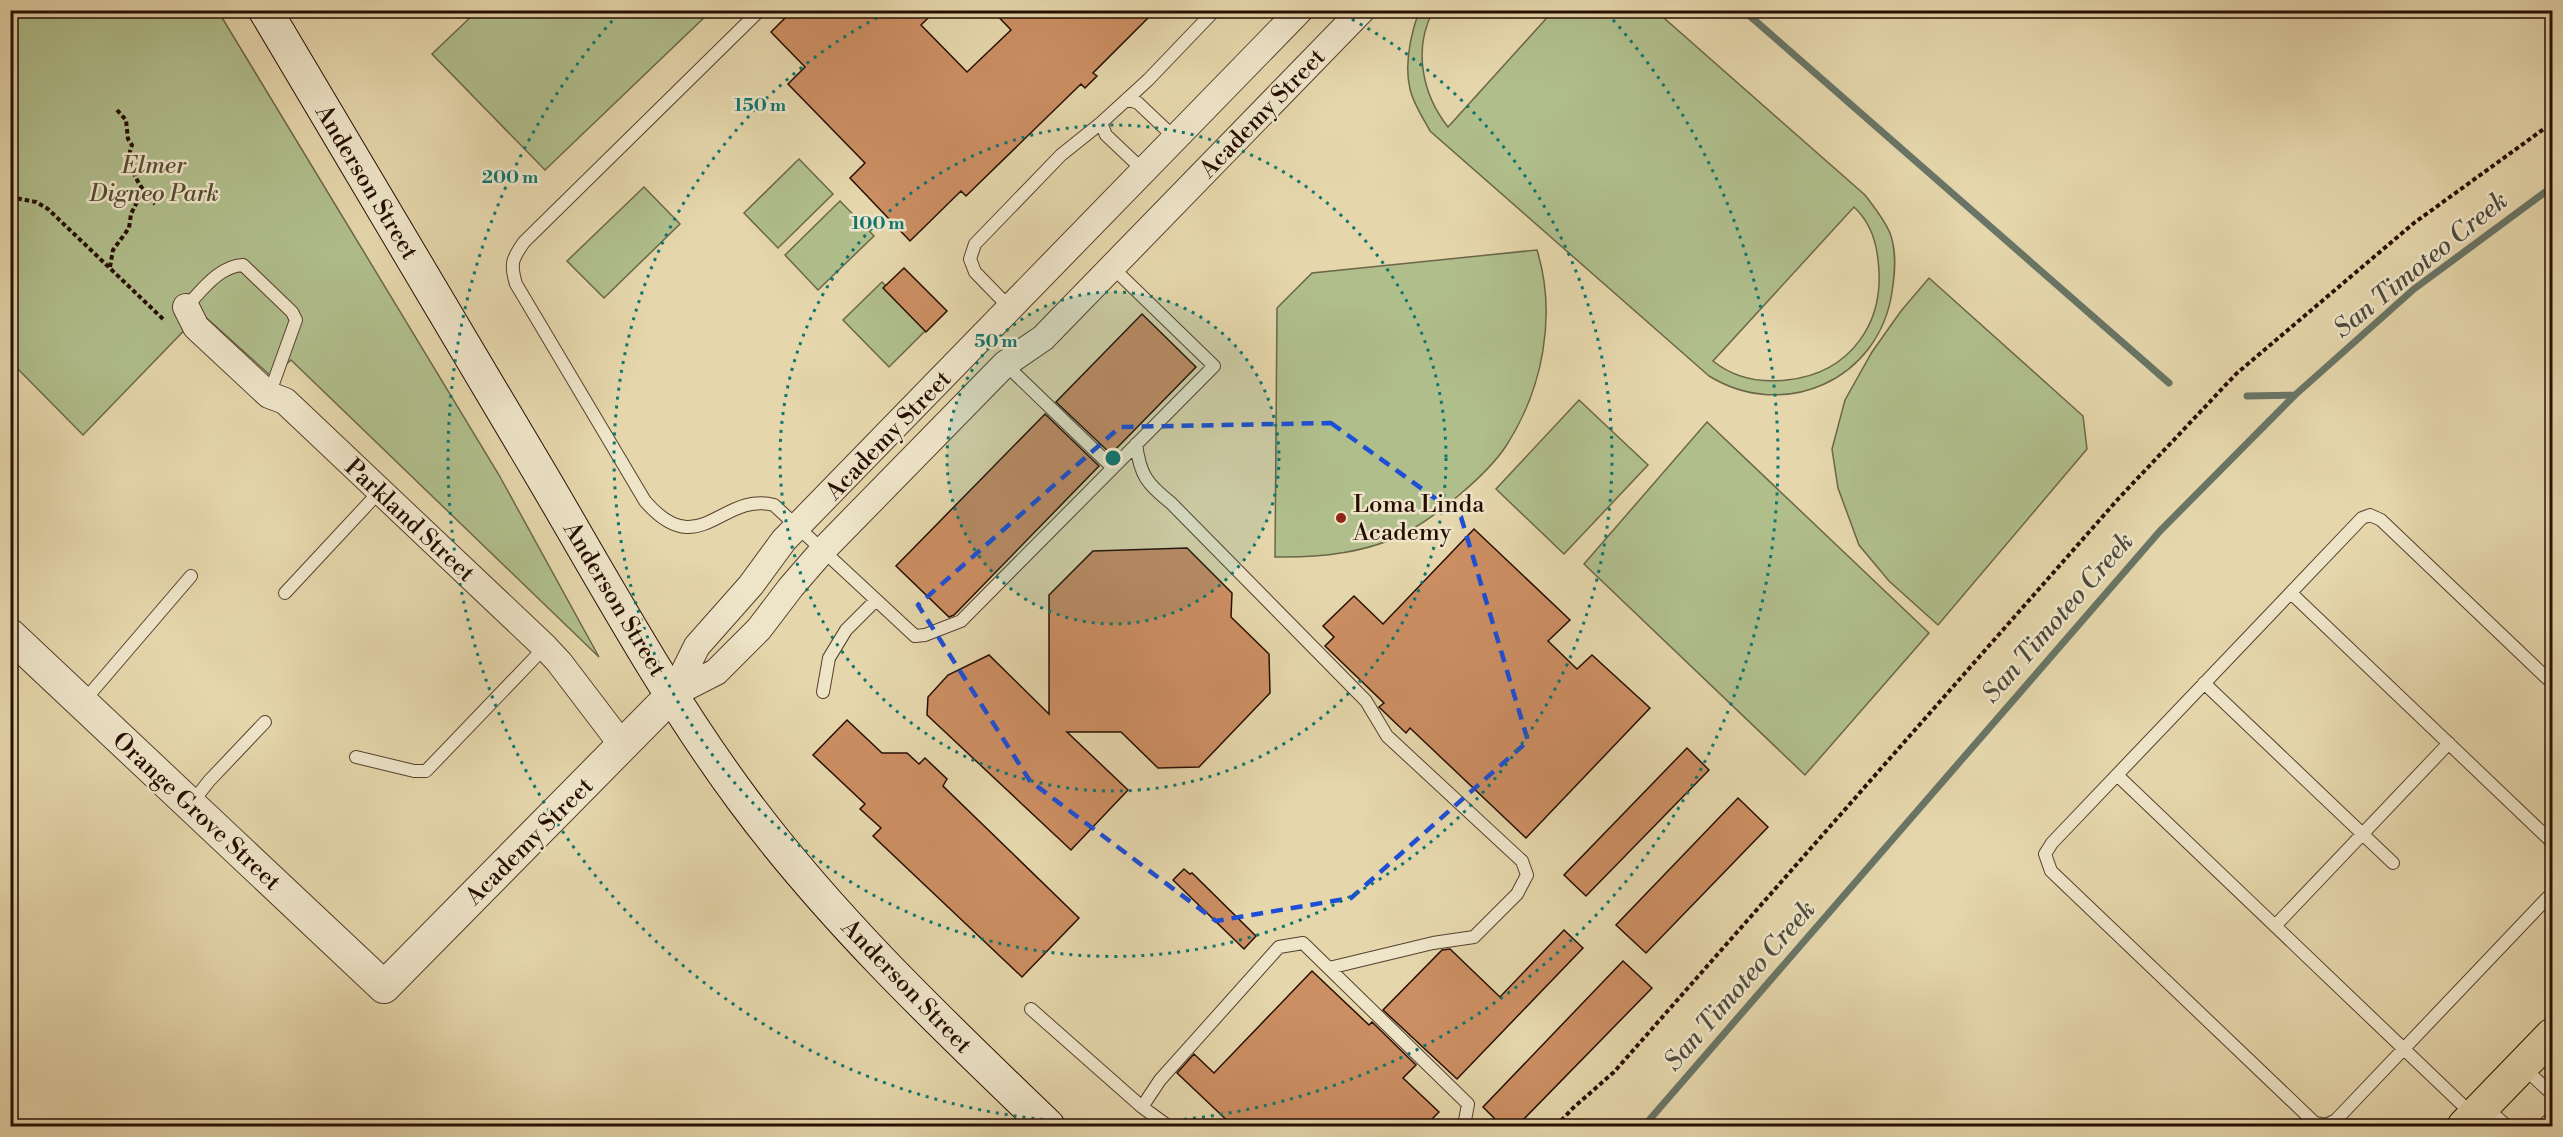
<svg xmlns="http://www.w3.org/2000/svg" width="2563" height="1137" viewBox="0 0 2563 1137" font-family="'Libre Bodoni',serif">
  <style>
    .green { fill: #b0be8c; stroke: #6b6648; stroke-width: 1.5; fill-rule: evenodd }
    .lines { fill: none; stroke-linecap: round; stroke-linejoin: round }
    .stream { stroke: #697566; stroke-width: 7 }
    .building { fill: #cc8e63; stroke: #260e03; stroke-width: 1.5 }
    .service-casing { stroke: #56402d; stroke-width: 14 }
    .minor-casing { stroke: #56402d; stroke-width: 28 }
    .tertiary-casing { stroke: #56402d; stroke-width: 34 }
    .secondary-casing { stroke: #260e03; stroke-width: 35 }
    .primary-casing { stroke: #260e03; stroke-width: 35 }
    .path { stroke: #260e03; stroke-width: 4; stroke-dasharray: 4.5 3; stroke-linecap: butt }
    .service { stroke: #eee4c8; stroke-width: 12 }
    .minor { stroke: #eee4c8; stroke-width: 26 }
    .tertiary { stroke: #eee4c8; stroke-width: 32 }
    .secondary { stroke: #eee4c8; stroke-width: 33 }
    .primary { stroke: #e5d6ab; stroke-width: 33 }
    .marked { fill: none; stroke: #1d4ed8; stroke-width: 4.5; stroke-dasharray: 12 8; stroke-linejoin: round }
    .ring { fill: none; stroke: #0f766e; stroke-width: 3; stroke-dasharray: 3 6 }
    .poi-dot { fill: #8f2418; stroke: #eee4c8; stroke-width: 2 }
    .labels { text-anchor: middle; stroke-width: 5; stroke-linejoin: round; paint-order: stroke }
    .street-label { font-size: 24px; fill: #260e03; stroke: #eee4c8 }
    .park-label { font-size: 24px; font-style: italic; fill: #564c33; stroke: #eee4c8 }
    .poi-label { font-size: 24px; fill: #260e03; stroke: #eee4c8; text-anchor: start }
    .water-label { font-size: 26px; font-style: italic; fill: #4d4a3d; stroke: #eee4c8 }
    .centre { fill: #0f766e; stroke: #eee4c8; stroke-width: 3 }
    .ring-label { font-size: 18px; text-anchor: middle; font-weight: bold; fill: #0f766e; stroke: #eee4c8; stroke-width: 5; stroke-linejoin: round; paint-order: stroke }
  </style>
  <rect width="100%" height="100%" fill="#e5d6ab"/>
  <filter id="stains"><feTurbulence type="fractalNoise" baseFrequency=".00333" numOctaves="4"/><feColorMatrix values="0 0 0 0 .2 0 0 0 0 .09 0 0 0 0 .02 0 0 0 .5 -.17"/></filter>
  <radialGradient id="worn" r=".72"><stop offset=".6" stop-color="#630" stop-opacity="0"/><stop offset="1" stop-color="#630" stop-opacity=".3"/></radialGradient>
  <path class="green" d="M10,11H218L499,475L599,657L291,360L272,377L201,313L83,435L11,362Z
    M477,11V10L711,11L545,170L432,54Z
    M1419,11H1433C1413,49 1422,94 1448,127L1553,11H1656L1865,195C1874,207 1884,219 1890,233C1897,252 1895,273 1892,292C1879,380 1784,422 1709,376L1430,131C1423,118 1413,103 1410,89C1404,64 1411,34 1419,11ZM1854,207C1869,221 1876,239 1878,260C1886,322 1851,373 1787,380C1760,383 1734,378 1713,361Z
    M799,159L833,194L778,248L744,213Z
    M644,187L680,224L604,298L567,261Z
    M840,201L874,236L818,290L785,255Z
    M1537,250C1557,315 1543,389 1506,446C1487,475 1438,515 1407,532C1369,553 1317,558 1275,557L1277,308L1312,273Z
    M1929,278L2083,416L2087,449L1938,625L1889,581L1859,545L1838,488L1832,449L1845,400L1872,352L1901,311Z
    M882,282L928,328L889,367L843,320Z
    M1579,400L1648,465L1564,554L1496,489Z
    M1707,422L1929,633L1805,775L1584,564Z"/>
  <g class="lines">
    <path class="stream" d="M1743,10L2169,383
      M2247,396L2295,395
      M1644,1126L2160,531L2295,395L2414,289L2552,187"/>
  </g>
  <path class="building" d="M793,10H936L921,25L967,72L1011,30L992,10H1156L1093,73L1097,76L1085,88L1081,84L966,196L961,191L910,241L850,178L865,163L788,84L805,67L771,32Z
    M904,268L947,311L926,332L883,288Z
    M1142,314L1196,367L1111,454L1056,402Z
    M1045,414L1099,466L954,615L949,617L896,566Z
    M1474,529L1570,620L1548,641L1577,669L1592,655L1650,708L1526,838L1410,728L1406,733L1381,709L1379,707L1384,703L1325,646L1334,637L1323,626L1354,596L1383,624Z
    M1187,548L1232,593L1231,617L1269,654L1270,693L1199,767L1158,768L1121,732H1067L1128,790L1071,850L927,715L928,697L948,675L989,655L1049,714V595L1093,551Z
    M847,720L882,753H907L919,764L925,758L947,779L943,786L1079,918L1022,977L873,836L881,828L860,809L865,804L813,755Z
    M1687,748L1709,770L1586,896L1564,875Z
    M1738,798L1768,827L1646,953L1616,925Z
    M1184,869L1190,874L1192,873L1256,936L1244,949L1173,880Z
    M1564,930L1583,948L1457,1079L1383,1010L1442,950L1450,949L1500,997Z
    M1623,961L1652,988L1517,1126H1502L1483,1107Z
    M1312,971L1369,1025L1372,1022L1416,1065L1403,1078L1439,1112L1425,1126H1233L1177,1073L1194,1054L1214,1073Z"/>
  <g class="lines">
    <defs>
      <path id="service" d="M760,10L524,242C512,259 510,264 516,284L645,501C699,564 722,491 774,505L915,636L925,635L961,621L1214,366L1112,267
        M1127,99L1138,103L1176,139
        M1101,123L1106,135L1145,172
        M186,307C202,290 219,266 243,265L292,312L296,320L269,395
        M1011,309L975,272L970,259L975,244L1061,155L1101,123L1148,80L1215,10
        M1005,364L1113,468
        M1136,444C1140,475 1147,484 1171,503L1366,701L1387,736L1522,861L1527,875L1517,894L1474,937L1433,943L1329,968
        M285,593L380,491
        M2291,593L2552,842
        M2204,683L2393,863
        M2552,683L2381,520L2370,515L2362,518L2052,843L2045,854L2051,871L2315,1123L2326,1125L2336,1120L2552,893
        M823,692L829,658L846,630L876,600
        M83,702L191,576
        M356,757L414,771H426L545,647
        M2117,775L2473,1115
        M191,804L209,781L265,722
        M2275,926L2449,743
        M1031,1009L1142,1107
        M2523,1067L2552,1094
        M2485,1107L2507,1126
        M1168,1126L1142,1107L1160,1080L1279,947L1303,943L1468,1104L1464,1126
        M2543,1126L2552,1117"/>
      <path id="minor" d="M186,307L196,327L269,395L285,401L545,647L559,662L623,746
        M673,694L716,672L759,629L791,587L824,549L1005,364L1043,338L1362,10
        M673,694L697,646L751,585L784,540L1300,10"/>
      <path id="tertiary" d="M10,635L384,987L673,694"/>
      <path id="secondary" d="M265,10C358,167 450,323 543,478C607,587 668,699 743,800C832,920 941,1023 1048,1126"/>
      <path id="primary" d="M2464,1126L2552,1035"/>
    </defs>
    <use href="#service" class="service-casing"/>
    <use href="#minor" class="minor-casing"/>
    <use href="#tertiary" class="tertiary-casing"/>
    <use href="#secondary" class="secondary-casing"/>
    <use href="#primary" class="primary-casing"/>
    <path class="path" d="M117,110L126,120L128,139L132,145C123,163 142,191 155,204
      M10,197L36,202L48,209L164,320
      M110,267L113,250L129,228L131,214L143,190
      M1556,1126L1573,1108L1614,1072L2119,498L2236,374L2414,223L2552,123"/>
    <use href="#service" class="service"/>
    <use href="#minor" class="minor"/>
    <use href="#tertiary" class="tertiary"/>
    <use href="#secondary" class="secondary"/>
    <use href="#primary" class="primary"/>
  </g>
  <path class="marked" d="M1331,423L1461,517L1528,741L1351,898L1216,921L1030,781L918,605L1120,427Z"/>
  <circle cx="1113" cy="458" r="166" fill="#0f766e" fill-opacity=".12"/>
  <g class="ring">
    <circle cx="1113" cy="458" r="166"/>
    <circle cx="1113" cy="458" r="333"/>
    <path d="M1336 11A499 499 0 1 1 890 11"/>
    <path d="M1607 13A665 665 0 1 1 619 13"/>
  </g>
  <circle class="poi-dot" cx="1341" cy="518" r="6"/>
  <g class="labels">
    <g class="street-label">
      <text transform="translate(1262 113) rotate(-46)" y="8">Academy Street</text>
      <text transform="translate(367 182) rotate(59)" y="8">Anderson Street</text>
      <text transform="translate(888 435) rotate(-46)" y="8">Academy Street</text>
      <text transform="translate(410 520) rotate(43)" y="8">Parkland Street</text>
      <text transform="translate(615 599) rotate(59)" y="8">Anderson Street</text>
      <text transform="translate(197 811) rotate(43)" y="8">Orange Grove Street</text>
      <text transform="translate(529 841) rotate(-45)" y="8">Academy Street</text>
      <text transform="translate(907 986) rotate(46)" y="8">Anderson Street</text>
    </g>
    <g class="park-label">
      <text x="154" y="173">Elmer<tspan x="154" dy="28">Digneo Park</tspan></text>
    </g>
    <g class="poi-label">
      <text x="1353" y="512">Loma Linda<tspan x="1353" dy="28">Academy</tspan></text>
    </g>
    <g class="water-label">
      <text transform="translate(2420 264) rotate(-39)" y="9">San Timoteo Creek</text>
      <text transform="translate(2057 617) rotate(-49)" y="9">San Timoteo Creek</text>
      <text transform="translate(1739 985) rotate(-49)" y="9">San Timoteo Creek</text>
    </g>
  </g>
  <circle cx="1113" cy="458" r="9" class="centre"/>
  <g class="ring-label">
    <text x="760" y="111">150 m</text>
    <text x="510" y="183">200 m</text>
    <text x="878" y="229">100 m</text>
    <text x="996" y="347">50 m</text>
  </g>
  <rect width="2563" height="1137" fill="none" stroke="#e5d6ab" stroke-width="36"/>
  <rect x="12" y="12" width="2539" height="1113" fill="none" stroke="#260e03" stroke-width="3"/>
  <rect x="18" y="18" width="2527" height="1101" fill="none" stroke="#260e03" stroke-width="1.5"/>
  <rect width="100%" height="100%" filter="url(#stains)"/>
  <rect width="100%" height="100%" fill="url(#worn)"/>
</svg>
